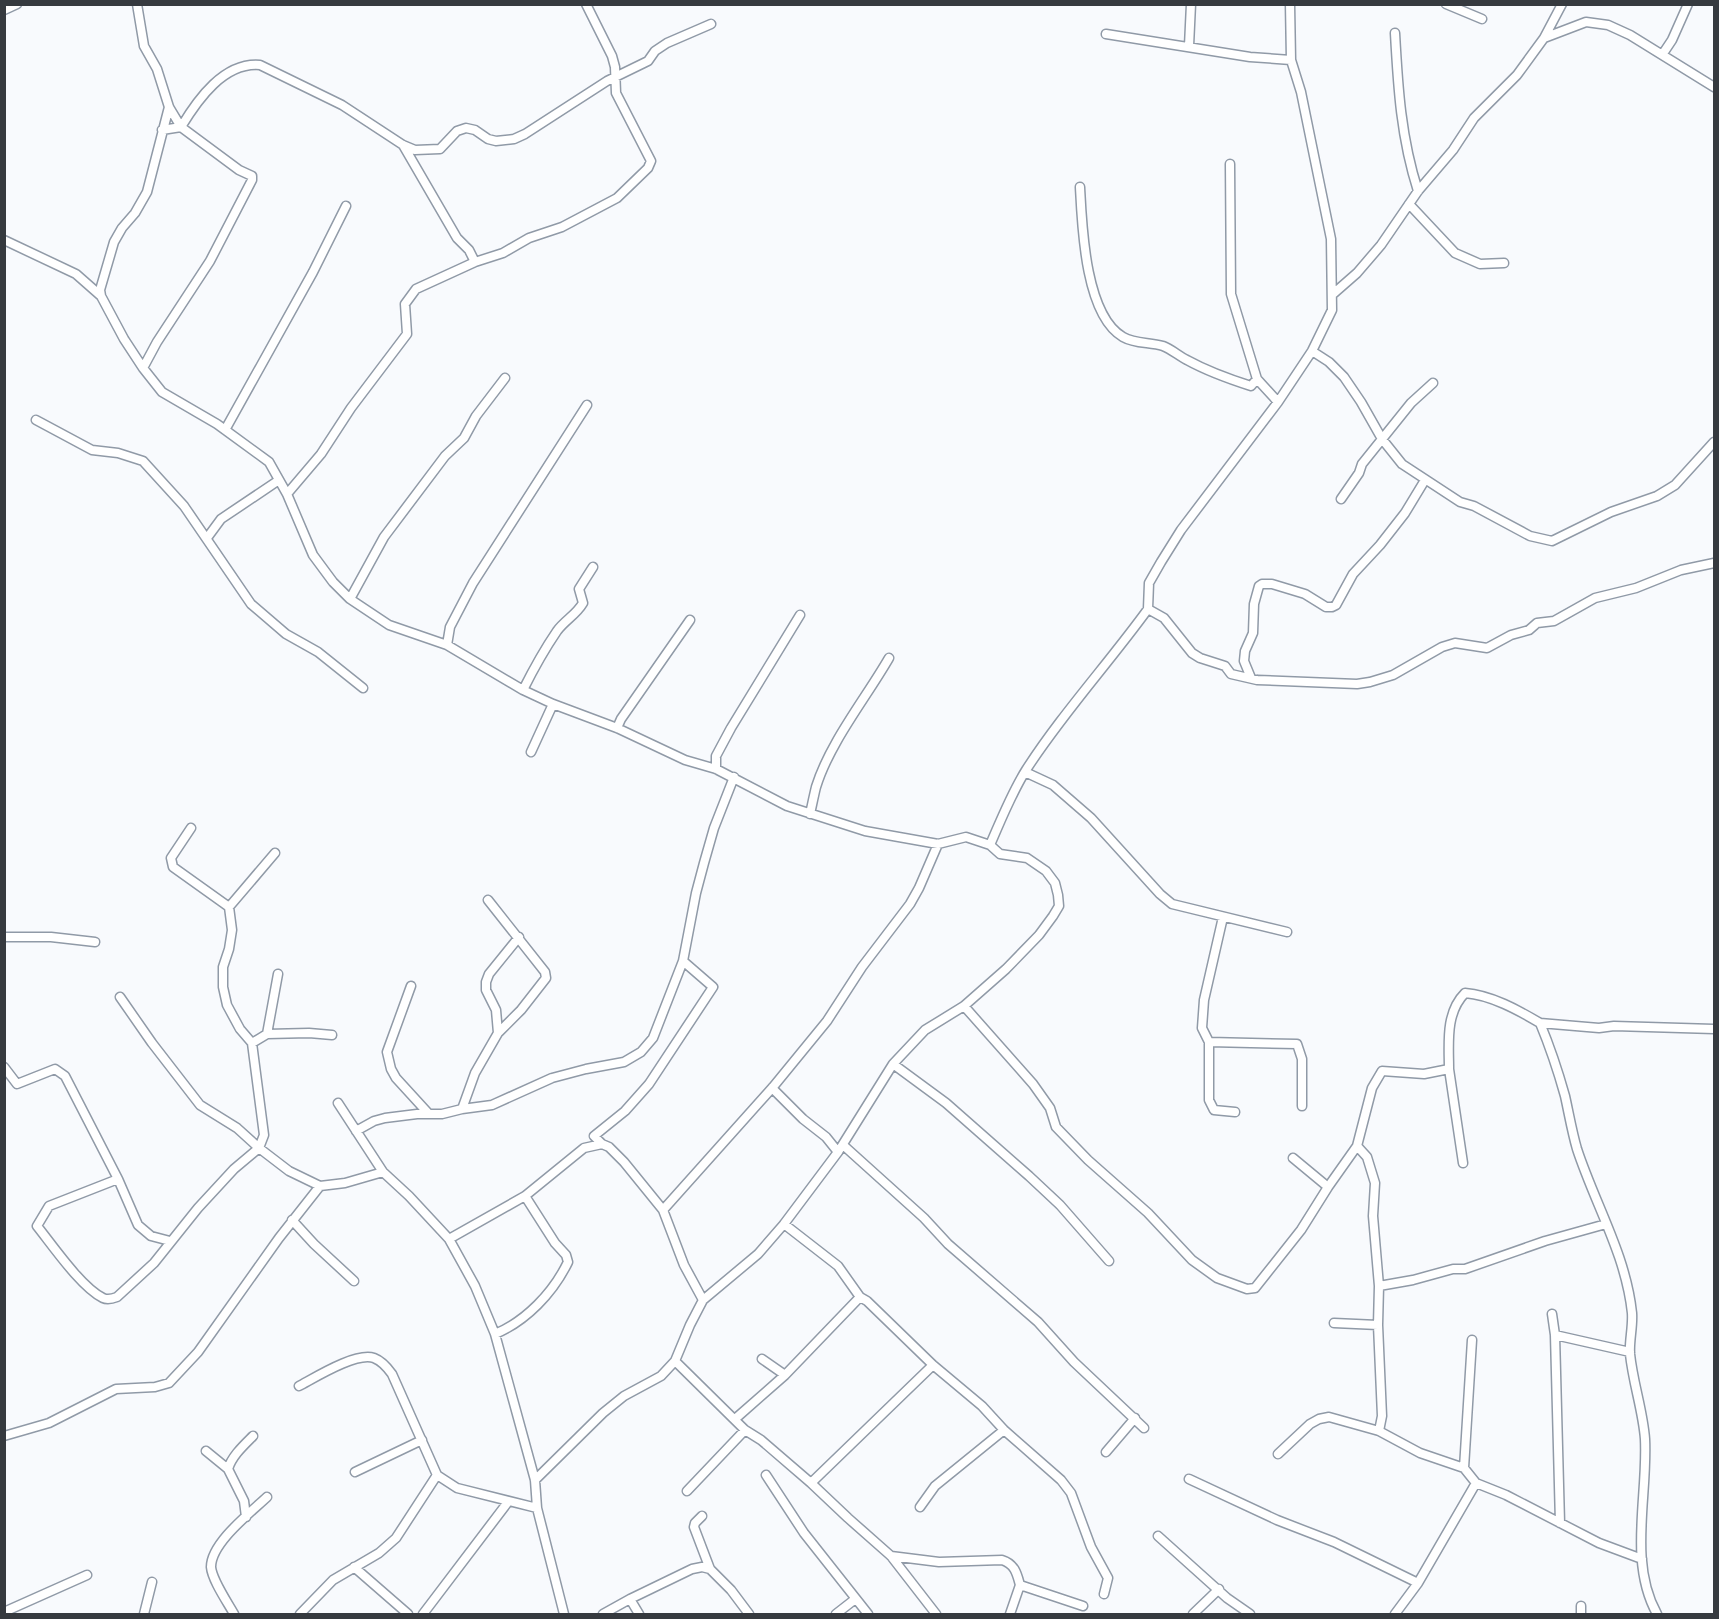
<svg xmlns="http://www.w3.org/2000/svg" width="1719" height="1619" viewBox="0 0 1719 1619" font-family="'Fira Sans',sans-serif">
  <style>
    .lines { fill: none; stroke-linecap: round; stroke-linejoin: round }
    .minor-casing { stroke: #909aa7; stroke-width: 11 }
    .minor { stroke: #fff; stroke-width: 8 }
  </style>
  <rect width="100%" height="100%" fill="#f8fafd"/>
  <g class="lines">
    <defs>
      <path id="minor" d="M137,4L144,46L157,69L169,107L181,127L239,170L252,176V180L210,261L157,342L143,368
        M1446,4L1482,19
        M4,10L17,4
        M1395,33C1398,88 1401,138 1418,191
        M1106,34L1250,57L1291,60
        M1544,38L1562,4
        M1189,46L1191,4
        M1662,55L1672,40L1688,4
        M169,107L147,192L135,213L122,228L114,242L100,290L101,296L124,339L143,368L162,392L217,424L269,462L287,494L313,555L333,582L350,599L389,625L447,645L523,690L553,704L617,728L685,760L716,769L787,806L865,831L938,844L966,837L990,845
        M162,130L181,127C198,99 224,62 260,65L342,105L403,145L415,150L440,149L457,131L466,128L475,130L488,139L496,141L514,139L525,134L607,81L648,61L655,51L667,43L711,24
        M403,145L457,238L469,250L475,262L503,253L529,238L562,227L617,198L648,168L651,161L616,93L615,67L612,56L586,4
        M1230,164L1231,294L1257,379L1278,402
        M1080,187C1082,226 1085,315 1123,337C1135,344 1150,342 1163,346C1171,349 1179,356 1187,360C1207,371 1229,379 1251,386L1257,379
        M1409,204L1455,253L1480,264L1504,263
        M4,240L76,274L101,296
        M1333,294L1357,273L1381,245L1418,191L1453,150L1474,118L1517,75L1544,38L1586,22L1608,25L1630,35L1714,87
        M1312,351L1329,362L1344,377L1361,402L1382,439L1402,464L1460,502L1474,506L1530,536L1552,541L1611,512L1657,496L1675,485L1714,442
        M36,420L92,450L118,453L143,461L184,506L251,604L286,634L318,652L363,688
        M225,430L313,272L346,206
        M287,494L321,454L351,408L407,334L405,304L416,289L475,262
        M1341,499L1359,473L1362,464L1411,403L1433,383
        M207,538L221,519L279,480
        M350,599L384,537L445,456L464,438L476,416L505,378
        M1148,609L1149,583L1161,562L1181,530L1278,402L1312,351L1332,310L1331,239L1301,92L1291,60L1290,4
        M447,645L450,627L473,583L587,405
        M1251,678L1244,661L1245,651L1253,633L1254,604L1259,586L1262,584H1272L1305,594L1326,607H1332L1336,605L1353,574L1380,545L1405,513L1425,480
        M523,690C533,670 544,650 557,631C565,620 576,615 583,603L579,589L593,567
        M617,728L621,719L690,620
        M531,752L553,704
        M716,769V756L731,728L800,615
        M1025,772L1053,785L1091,818L1160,894L1172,904L1287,932
        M810,814C812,805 814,795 816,787C830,742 866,698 889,658
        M191,828L171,858L173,867L229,907
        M488,900L545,972L546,978L521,1010L498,1033
        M1223,917L1204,1000L1202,1028L1209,1042L1297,1044L1302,1059V1106
        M4,937H51L95,942
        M411,986L387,1052L391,1069L396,1078L428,1113
        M120,997L152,1043L200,1105L237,1128L259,1148L289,1171L320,1186L345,1183L383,1172
        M964,1006L1033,1084L1050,1108L1056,1127L1088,1160L1148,1213L1192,1260L1217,1278L1247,1289L1255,1288L1301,1230L1328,1187L1357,1146L1372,1088L1382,1071L1424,1074L1449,1069C1449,1044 1445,1013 1465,993C1491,995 1518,1010 1540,1023
        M267,1034L309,1033L332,1035
        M1209,1042V1100L1214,1110L1235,1112
        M252,1043L267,1034L278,974
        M893,1064L946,1103L1029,1176L1060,1205L1109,1261
        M4,1067L17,1084L55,1069L65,1076L118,1179L138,1225L151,1236L170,1241
        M1449,1069L1463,1163
        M773,1087L774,1090L803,1119L826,1137L838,1152
        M338,1103L383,1172L409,1196L449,1239L475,1286L495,1334L535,1480L537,1508L564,1614
        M462,1109L475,1073L498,1033L496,1010L486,990V982L489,974L519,937
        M356,1131L374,1121L385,1118L417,1114H442L462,1109L492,1105L552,1078L586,1069L624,1062L641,1052L653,1038L683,961L696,893L704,863L714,828L734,777
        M602,1144L594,1136L625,1111L649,1084L713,987L683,961
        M843,1145L924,1218L948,1244L1038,1322L1074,1362L1144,1428
        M1357,1146L1367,1157L1375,1183L1373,1216L1379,1286L1378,1325L1382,1416L1379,1431
        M1293,1158L1328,1187
        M118,1179L49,1206L37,1226C53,1246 81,1287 103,1298C107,1300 112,1299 117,1297L154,1263L198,1208L234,1169L259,1148L264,1135L252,1043L240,1029L227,1005L223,987V967L229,949L232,930L229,907L275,853
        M663,1210L773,1087L827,1021L862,967L910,904L919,888L938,844
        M292,1220L314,1244L354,1281
        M784,1224L838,1266L860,1297L867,1301L933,1365L982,1406L1004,1430L1061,1480L1071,1493L1091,1547L1108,1578L1104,1594
        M449,1239L525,1196L584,1148L602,1144L609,1147L624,1162L663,1210L684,1265L703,1300
        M1379,1286L1413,1280L1453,1269H1465L1545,1241L1606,1224
        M1552,1314L1555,1335L1560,1523
        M1334,1323L1378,1325
        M495,1334C526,1321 553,1293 568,1262L566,1255L555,1243L525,1196
        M1555,1335L1630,1352
        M675,1361L745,1430L761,1440L811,1483L848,1518L891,1556L936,1614
        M785,1375L860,1297
        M299,1386C316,1377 356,1352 374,1358C382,1361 387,1367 392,1374L437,1475L457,1488L537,1508
        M735,1419L785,1375L762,1359
        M4,1436L49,1423L116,1389L155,1387L169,1383L198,1352L279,1238L320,1186
        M206,1451L228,1469
        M1106,1452L1135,1418
        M1278,1454L1310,1424L1319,1419L1329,1417L1379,1431L1420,1453L1464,1468L1476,1483L1506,1495L1599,1543L1642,1559
        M1464,1468L1472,1340
        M355,1472L422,1440
        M766,1475L804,1533L868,1614
        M1189,1479L1277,1520L1334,1542L1418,1583
        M535,1480L603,1413L624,1396L661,1376L675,1361L690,1325L703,1300L758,1254L784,1224L838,1152L893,1064L925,1030L964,1006L1006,969L1039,935L1053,916L1059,906L1058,895L1055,883L1046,871L1027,858L1000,854L990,845C1001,820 1011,794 1026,770C1062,714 1108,664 1148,609L1164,618L1192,653L1200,658L1225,666L1231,674L1257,680L1357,684L1370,682L1393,675L1442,647L1455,643L1487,648L1511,635L1529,630L1537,623L1554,621L1595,598L1636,588L1681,570L1714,563
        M811,1483L933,1365
        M687,1491L745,1430
        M920,1507L935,1486L1004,1430
        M702,1516L695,1523L694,1527L710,1569L731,1590L749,1614
        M246,1517L244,1501L228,1469C232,1456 243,1446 253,1436
        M1158,1536L1227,1598L1250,1614
        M891,1556L939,1562L1002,1560C1015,1564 1017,1574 1020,1585L1083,1606
        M354,1567L408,1614
        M630,1599L639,1614
        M4,1612L87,1575
        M144,1614L152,1582
        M234,1614C228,1603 212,1580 211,1567C211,1543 250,1513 267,1497
        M300,1614L333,1580L379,1553L396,1538L437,1475
        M423,1614L508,1502
        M603,1614L630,1599L692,1569L702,1567L710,1569
        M836,1614L854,1600
        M1010,1614L1020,1585
        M1193,1614L1219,1589
        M1395,1614L1418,1583L1476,1483
        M1581,1614V1606
        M1657,1614C1628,1562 1648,1496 1645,1439C1643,1411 1633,1383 1630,1354C1629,1341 1633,1327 1632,1313C1626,1255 1595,1204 1577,1149C1572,1132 1569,1114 1565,1096C1558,1071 1550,1047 1540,1023L1599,1028L1614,1026L1714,1029"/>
    </defs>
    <use href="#minor" class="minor-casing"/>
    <use href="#minor" class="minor"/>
  </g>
  <rect width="1719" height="1619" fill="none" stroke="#363a3f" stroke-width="12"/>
</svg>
